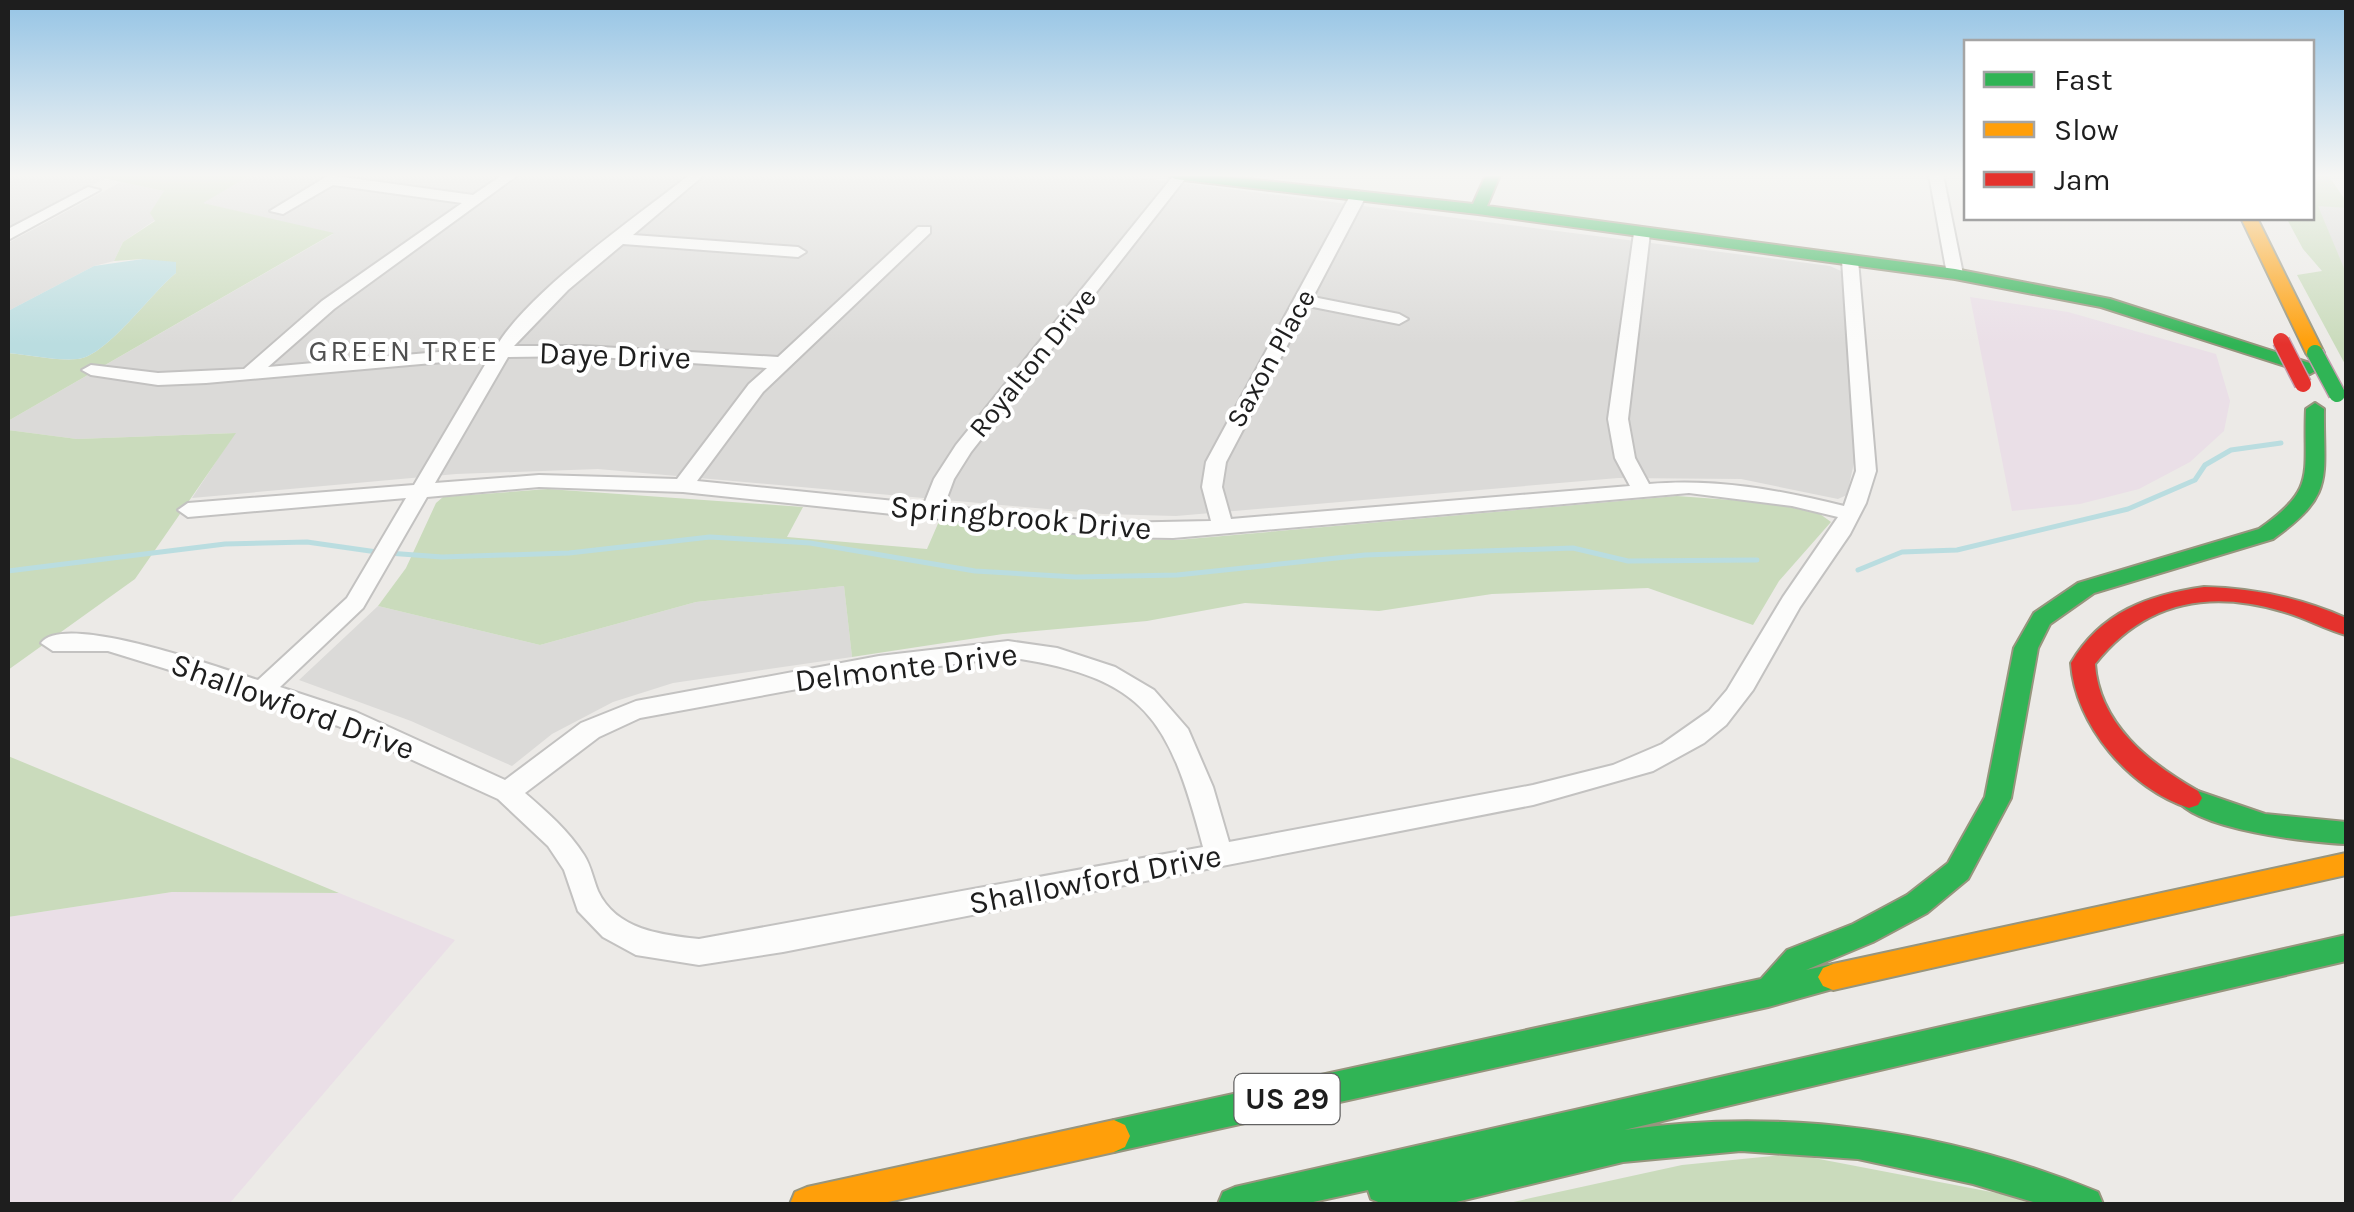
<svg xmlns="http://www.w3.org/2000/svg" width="2354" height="1212" viewBox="0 0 2354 1212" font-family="Karla,sans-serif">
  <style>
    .residential { fill: #dbdad8 }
    .industrial { fill: #eadfe7 }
    .forest { fill: #cadbbc }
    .water { fill: #badde0 }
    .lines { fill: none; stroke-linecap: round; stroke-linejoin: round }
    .stream { stroke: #badde0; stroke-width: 5 }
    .street-casing { stroke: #c3c2c1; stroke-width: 4 }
    .fast-casing { stroke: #97957e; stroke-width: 4 }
    .slow-casing { stroke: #97957e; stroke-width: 4 }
    .jam-casing { stroke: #97957e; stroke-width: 4 }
    .street { fill: #fcfcfb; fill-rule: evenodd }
    .fast { fill: #30b455; fill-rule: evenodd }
    .slow { fill: #ff9f0a; fill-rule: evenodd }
    .jam { fill: #e5322d; fill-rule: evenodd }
    .fast-bridge-casing { stroke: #c29ead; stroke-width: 19; stroke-linecap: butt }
    .jam-bridge-casing { stroke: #c29ead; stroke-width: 19; stroke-linecap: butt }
    .fast-bridge { stroke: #30b455; stroke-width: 16 }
    .jam-bridge { stroke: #e5322d; stroke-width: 16 }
    .labels { text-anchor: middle; stroke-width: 8; stroke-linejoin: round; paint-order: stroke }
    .far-street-label { font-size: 28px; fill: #1e1e1e; stroke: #fff }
    .far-neighbourhood-label { font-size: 30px; letter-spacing: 2.5px; fill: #515151; stroke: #fff }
    .shield { fill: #fff; stroke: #626262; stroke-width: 2.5 }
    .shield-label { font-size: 30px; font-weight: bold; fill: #1e1e1e }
    .street-label { font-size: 32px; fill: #1e1e1e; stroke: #fff }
  </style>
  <rect width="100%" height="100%" fill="#eceae7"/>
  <path class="residential" d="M8,175H89L106,178L8,230Z
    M251,175H1121L1830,266L1841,271L1855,458L1847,495L1838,499L1741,479L1618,478L1176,516L1103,514L598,469L456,474L192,498L235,433L77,439L8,430V421L333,234L202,203Z
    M121,182L164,191L155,220L123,242L114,261L94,266L8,311V243Z
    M2317,205L2346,208V273L2330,241Z
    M844,586L852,657L673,683L613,702L552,734L512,766L411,721L299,680L378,606L540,645L696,602Z"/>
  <path class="industrial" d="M1970,297L2068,312L2216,354L2230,401L2224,431L2190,462L2139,489L2080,504L2012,511Z
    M172,892L339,893L455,940L229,1204H8V917Z"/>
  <path class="forest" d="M89,175H251L203,203L334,233L8,421V353C30,355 55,361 78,359C107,356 151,293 176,273L143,259L114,261L123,242L155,221L150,213L164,191Z
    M2312,175H2328L2346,201V208L2318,206L2346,273V366L2297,275L2322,271L2303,249L2288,221L2290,218H2312Z
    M8,430L77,439L236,433L135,579L8,670Z
    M548,489L803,507L787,537L927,549L940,519L1116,539L1177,540L1677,496L1772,503L1820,514L1831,522L1779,581L1753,625L1648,588L1492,594L1379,611L1245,603L1147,621L1003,634L852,657L844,586L696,602L540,645L378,606L406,568L436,503L443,497Z
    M8,756L339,893L172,892L8,917Z
    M1793,1154L2007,1195L2032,1204H1504L1682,1165Z"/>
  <path class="water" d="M143,259L176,262V273C151,293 107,356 78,359C56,361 30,355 8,353V311L94,266Z"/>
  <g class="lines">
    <path class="stream" d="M388,553L442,557L569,553L710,537L810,543L975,571L1076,577L1177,575L1365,555L1573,548L1628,561L1757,560
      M1858,570L1902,552L1957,550L2128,509L2195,480L2205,465L2231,450L2281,443
      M8,571L225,544L307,542L377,552"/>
    <defs>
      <path id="street" d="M329,175L473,195L502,175H518L334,309L268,367L496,347C529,291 635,218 689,175H704L633,235L798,247L806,252L798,257L623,244L568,290L514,346H583L778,357L918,227H930V233L763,392L697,481L924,504L934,479L956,445L1174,175H1188L971,452L954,479L944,506L1112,523L1211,521L1202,487L1206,462L1350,196L1358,191L1366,196L1313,297L1399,314L1408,319L1399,324L1308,306L1226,462L1222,487L1231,519L1630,486L1615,458L1608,419L1634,233L1642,228L1650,233L1628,419L1635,458L1649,484C1715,478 1780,490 1844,506L1856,471L1842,260L1850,255L1858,260L1876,471L1866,503L1850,534L1800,607L1753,690L1726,725L1704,743L1653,771L1533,805L783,952L699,965L636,955L603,937L578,911L564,870L548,846L498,799L338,726L254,696L108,651H53L41,643C64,611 222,669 258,680L347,598L406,498L188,517L178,510L188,503L414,485L489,358L206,383L158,385L91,375L82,370L91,365L158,373L244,369L322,301L462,203L333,185L283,214L270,211ZM583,356L767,368L749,384L677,479L539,475L435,483L508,357ZM539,487L683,492L1112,537L1173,538L1689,493L1792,506L1838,517L1783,597L1727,690L1709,711L1662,744L1613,765L1533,785L1229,842L1213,787L1188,729L1154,690L1115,667L1057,648L1008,641L879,656L636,701L581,723L505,780L356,712L280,687L363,608L427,497ZM1008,657C1147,677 1169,719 1203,847L699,939C662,935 616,930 598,891C593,879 591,866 584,855C568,830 547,812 525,793L599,737L640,718L879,674Z
        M1929,175H1943L1963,274L1961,277L1947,274Z
        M88,187L100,190L8,240V229Z"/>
      <path id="fast" d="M1168,175H1210L1473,204L1486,175H1500L1487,206L1955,269L2110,299L2316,365L2319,369L2310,374L2101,307L1955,279L1478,214L1175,179Z
        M2315,403L2324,409C2323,479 2336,494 2273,539L2094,593L2050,624L2038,648L2011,798L1968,879L1927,913L1873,942L1806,970L1833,964L1843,968L1848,977L1843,986L1768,1007L1114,1152L1103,1147L1098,1136L1103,1125L1114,1120L1761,979L1787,950L1853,924L1907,895L1948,863L1985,797L2014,648L2034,613L2078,583L2259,529C2318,488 2303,474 2306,409Z
        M2189,788L2265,814L2346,822V844C2312,843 2192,829 2176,798L2180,791Z
        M2346,935V961L1624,1130C1785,1107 1947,1130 2098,1192L2103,1204H2040L1973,1184L1858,1159L1741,1151L1623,1162L1452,1203L1383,1204L1371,1199L1368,1190L1304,1204H1218L1223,1192L1235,1187Z"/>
      <path id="slow" d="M2241,218H2257L2324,353L2321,357H2309L2306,353Z
        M2346,853V875L1833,990L1823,986L1818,977L1823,968L1833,964Z
        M1114,1120L1125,1125L1130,1136L1125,1147L1114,1152L879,1204H790L795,1192L807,1187Z"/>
      <path id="jam" d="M2204,587C2254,588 2300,598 2346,618V635C2324,629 2304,617 2281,611C2207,589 2143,603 2095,664C2099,724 2149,763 2198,791L2202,798L2198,805L2189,808C2130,789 2075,725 2071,663C2101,612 2148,595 2204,587Z"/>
    </defs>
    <use href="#street" class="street-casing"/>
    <use href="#fast" class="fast-casing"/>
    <use href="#slow" class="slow-casing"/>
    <use href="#jam" class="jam-casing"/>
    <use href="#street" class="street"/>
    <use href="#fast" class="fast"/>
    <use href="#slow" class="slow"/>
    <use href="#jam" class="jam"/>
    <defs>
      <path id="fast-bridge" d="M2315,353L2337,394"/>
      <path id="jam-bridge" d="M2281,341L2303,384"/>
    </defs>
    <use href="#fast-bridge" class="fast-bridge-casing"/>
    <use href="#jam-bridge" class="jam-bridge-casing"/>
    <use href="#fast-bridge" class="fast-bridge"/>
    <use href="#jam-bridge" class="jam-bridge"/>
  </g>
  <linearGradient id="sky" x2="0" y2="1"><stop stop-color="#95c4e5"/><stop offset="0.51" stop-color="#f6f6f4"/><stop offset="1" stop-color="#f6f6f4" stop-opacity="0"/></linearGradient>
  <rect width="2354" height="344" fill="url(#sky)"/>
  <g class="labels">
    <g class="far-street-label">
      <text transform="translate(1270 358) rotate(-61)" y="10">Saxon Place</text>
      <text transform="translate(1032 362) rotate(-51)" y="10">Royalton Drive</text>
    </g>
    <g class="far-neighbourhood-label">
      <text x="404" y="361">GREEN TREE</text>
    </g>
    <rect class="shield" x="1234.5" y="1074" width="105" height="50" rx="8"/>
    <g class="shield-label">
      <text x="1287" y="1109">US 29</text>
    </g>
    <g class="street-label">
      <text transform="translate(615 355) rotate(2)" y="11">Daye Drive</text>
      <text transform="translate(1021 517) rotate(5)" y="11">Springbrook Drive</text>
      <text transform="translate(906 667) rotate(-7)" y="11">Delmonte Drive</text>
      <text transform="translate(293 706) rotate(20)" y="11">Shallowford Drive</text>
      <text transform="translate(1095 879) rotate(-11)" y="11">Shallowford Drive</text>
    </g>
  </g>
  <rect width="2354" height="1212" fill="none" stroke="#1e1e1e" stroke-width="20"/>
  <rect x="1964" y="40" width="350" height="180" fill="#ffffff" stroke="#a5a5a5" stroke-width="2.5"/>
  <rect x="1984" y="72" width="50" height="15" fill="#30b455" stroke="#a5a5a5" stroke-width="2.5"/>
  <text x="2054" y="90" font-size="30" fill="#1e1e1e">Fast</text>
  <rect x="1984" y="122" width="50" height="15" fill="#ff9f0a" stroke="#a5a5a5" stroke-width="2.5"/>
  <text x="2054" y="140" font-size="30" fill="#1e1e1e">Slow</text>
  <rect x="1984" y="172" width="50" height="15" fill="#e5322d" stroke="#a5a5a5" stroke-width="2.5"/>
  <text x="2054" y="190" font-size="30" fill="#1e1e1e">Jam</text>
</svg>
